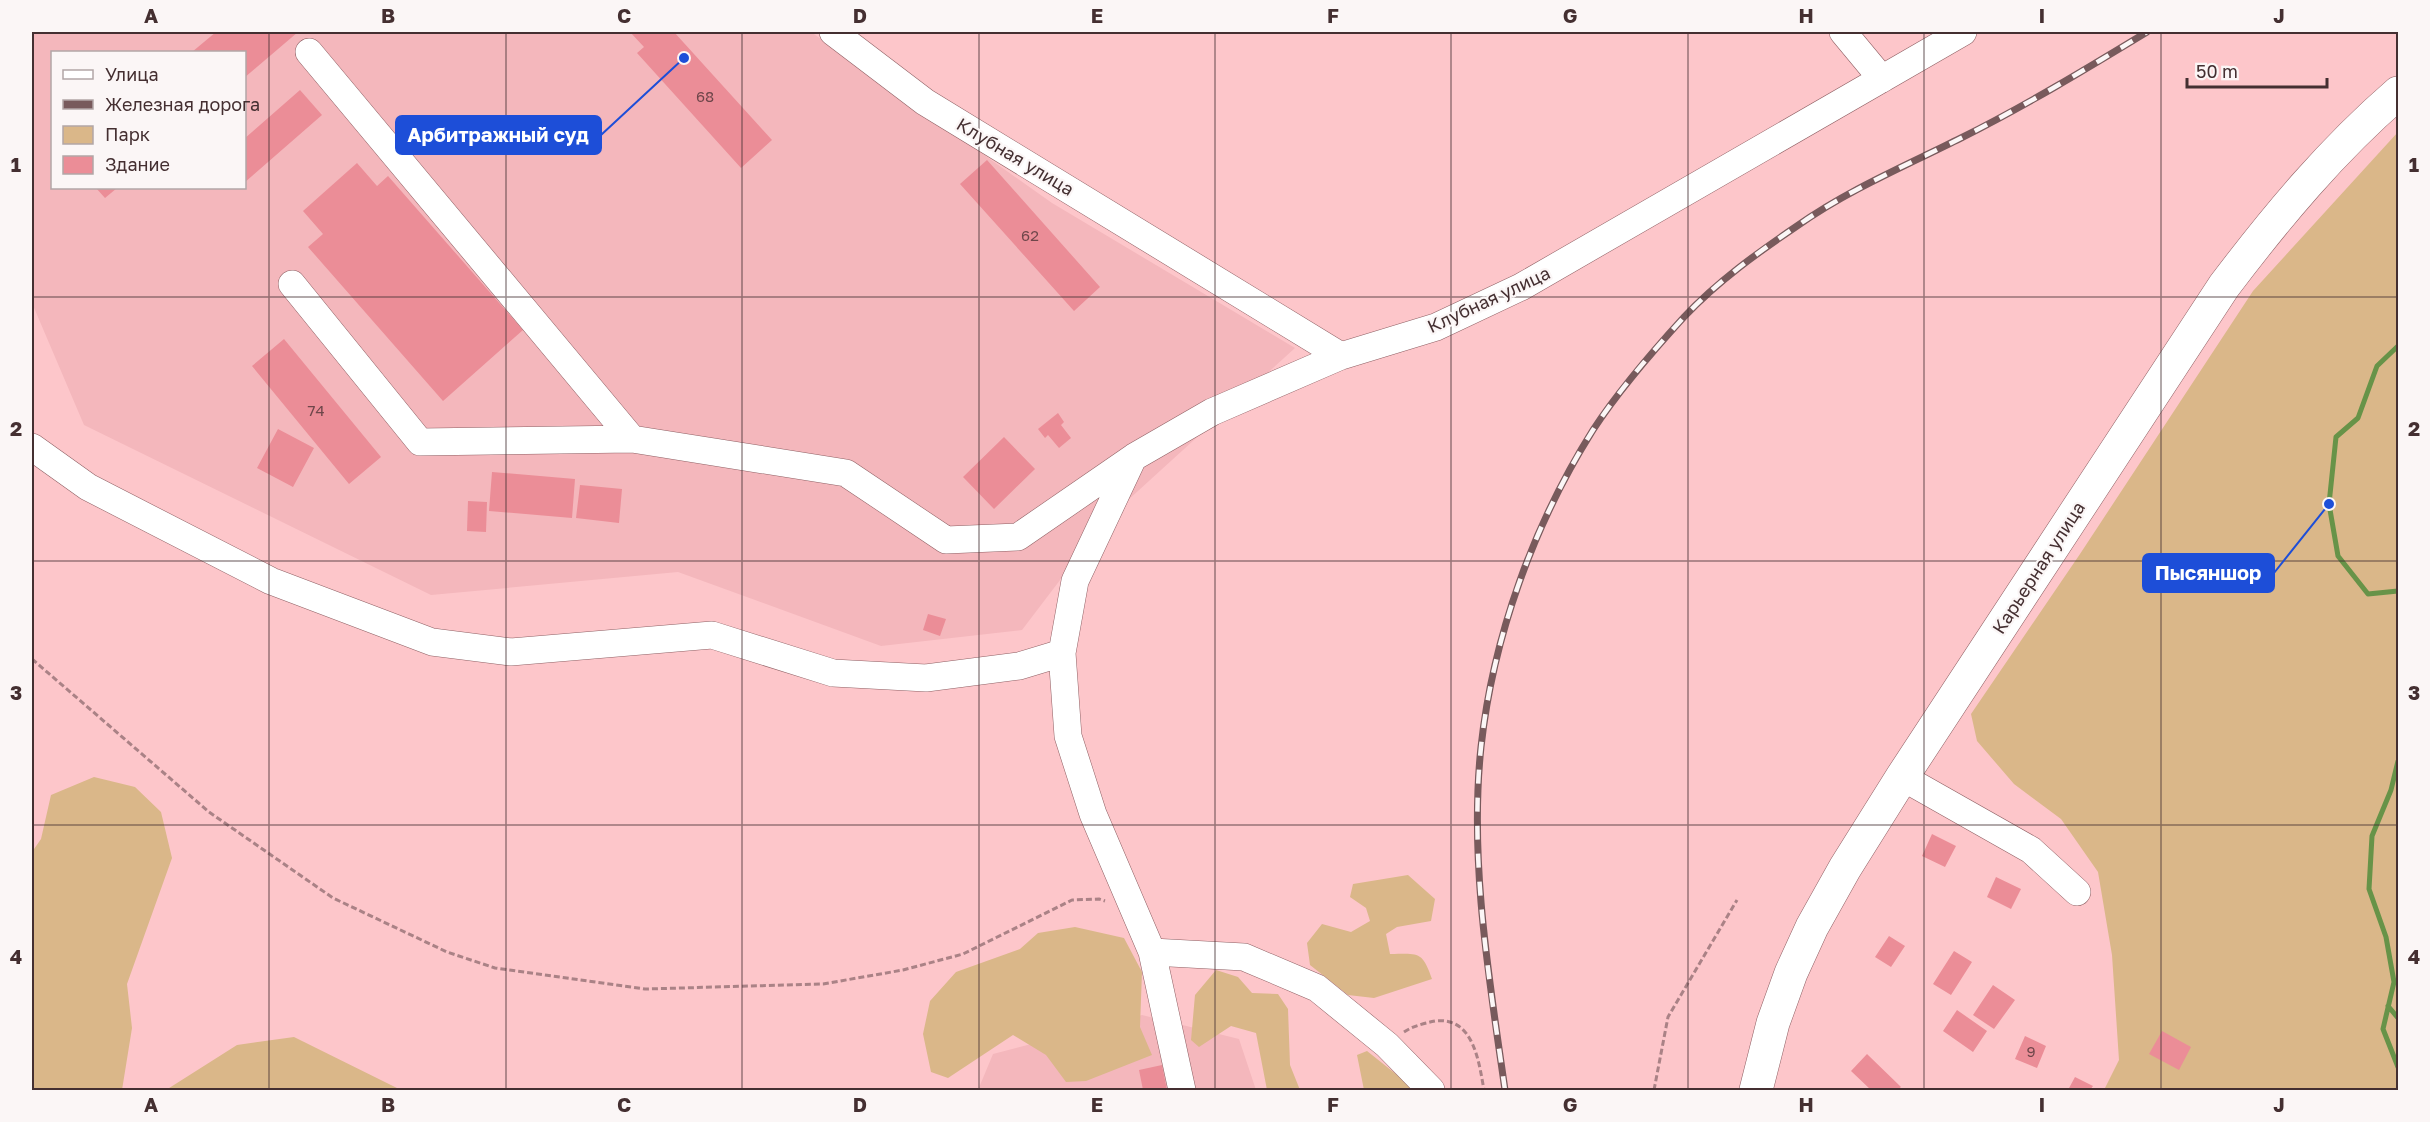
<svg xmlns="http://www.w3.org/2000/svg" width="2430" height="1122" viewBox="0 0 2430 1122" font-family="'Golos Text',sans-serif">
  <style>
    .built { fill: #f4b7bc; fill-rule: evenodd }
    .green { fill: #dab789 }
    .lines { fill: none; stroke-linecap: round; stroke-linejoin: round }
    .stream { stroke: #679348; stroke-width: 5 }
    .building { fill: #eb8d97 }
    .minor-casing { stroke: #8f6064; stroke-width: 28 }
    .major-casing { stroke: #8f6064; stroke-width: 34 }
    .path { stroke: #aa8286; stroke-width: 3; stroke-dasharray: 6 3; stroke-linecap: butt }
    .minor { stroke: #fff; stroke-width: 27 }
    .major { stroke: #fff; stroke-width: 33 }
    .rail-casing { stroke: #785a5c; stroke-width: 7 }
    .rail { stroke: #fbf6f6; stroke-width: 4.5; stroke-dasharray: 14; stroke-linecap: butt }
    .grid { fill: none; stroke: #442f31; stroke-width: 1.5; stroke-opacity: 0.55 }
    .labels { text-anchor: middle; stroke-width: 4.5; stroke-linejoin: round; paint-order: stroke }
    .number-label { font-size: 15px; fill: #6e464a }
    .street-label { font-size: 18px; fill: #442f31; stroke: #fbf6f6 }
    .leader { fill: none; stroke: #1d4ed8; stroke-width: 2 }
    .callout-dot { fill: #1d4ed8; stroke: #fbf6f6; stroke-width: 2 }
    .callout { fill: #1d4ed8; stroke: #1d4ed8; stroke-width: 2 }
    .callout-label { font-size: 20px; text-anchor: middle; font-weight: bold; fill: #fff }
    .neatline { fill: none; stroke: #442f31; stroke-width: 2 }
    .grid-label { font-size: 20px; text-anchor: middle; font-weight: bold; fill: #442f31 }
  </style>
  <rect width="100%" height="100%" fill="#fdc6ca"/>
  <path class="built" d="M32,32H811L1052,203L1295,348L1105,521L1022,630L881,646L678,572L431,595L84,425L32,303ZM52,52H244V188H52Z
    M1142,1015L1239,1039L1256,1090H978L993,1054Z"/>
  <path class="green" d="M2398,132V1090H2104L2119,1060L2112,955L2098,872L2061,819L2014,784L1977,741L1971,714L2080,554L2253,291Z
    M94,777L135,787L161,812L172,858L127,984L132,1028L122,1090H33L32,852L41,839L51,795Z
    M1408,875L1435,899L1431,921L1397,927L1386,934L1390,954C1418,954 1422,950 1432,979L1374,998L1348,995L1310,965L1307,943L1322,924L1351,932L1370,921L1366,908L1350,897L1353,884Z
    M1075,927L1124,938L1142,972L1140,1027L1152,1055L1086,1081L1066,1082L1046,1055L1013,1035L948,1078L931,1072L923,1034L930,1001L956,972L1020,949L1038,933Z
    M1216,970L1238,977L1252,993L1278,994L1288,1009L1290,1065L1300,1090H1267L1256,1033L1231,1026L1199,1047L1191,1040L1195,995Z
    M294,1037L401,1090H166L237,1045Z
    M1367,1051L1416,1090H1364L1357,1055Z"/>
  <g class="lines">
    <path class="stream" d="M2398,346L2377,366L2358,418L2336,437L2329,504L2338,556L2368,594L2398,591
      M2398,761L2391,790L2372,836L2369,889L2386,937L2394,982L2383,1029L2398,1067
      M2388,1006L2398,1018"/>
  </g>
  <path class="building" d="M216,32H298L244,78V52H192Z
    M630,32H674L772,140L741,168L637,53L644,47Z
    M300,90L322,115L244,183V139Z
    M987,160L1100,287L1074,311L960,184Z
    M357,163L377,186L388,176L523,330L443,401L308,247L323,234L303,211Z
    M96,188H117L105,198Z
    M284,339L381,457L349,484L252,366Z
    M1058,413L1064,422L1061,425L1071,438L1059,448L1048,435L1045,438L1038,429Z
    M278,429L314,448L293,487L257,468Z
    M1004,437L1035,469L994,509L963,477Z
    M492,472L575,479L572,518L489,511Z
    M580,485L622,489L619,523L576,518Z
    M468,501L487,502L486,532L467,531Z
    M928,614L946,619L940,636L923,630Z
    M1932,834L1956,846L1945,867L1922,856Z
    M1996,877L2021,889L2011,909L1987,897Z
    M1889,936L1905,946L1891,967L1875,957Z
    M1954,951L1972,962L1951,995L1933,984Z
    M1993,985L2015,1000L1994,1029L1973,1015Z
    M1957,1010L1987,1031L1973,1052L1943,1031Z
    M2162,1031L2191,1047L2179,1070L2149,1054Z
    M2025,1036L2046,1046L2037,1068L2015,1059Z
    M1867,1054L1901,1087L1897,1090H1871L1851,1071Z
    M1162,1065L1167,1090H1143L1139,1070Z
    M2075,1077L2093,1086L2090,1090H2068Z"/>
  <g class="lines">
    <defs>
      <path id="minor" d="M833,32L925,102L1341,356
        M1843,32L1882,79
        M309,52L632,439
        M292,284L420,442L632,439L846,473L946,540L1018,537L1134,457L1212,412L1341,356L1436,327L1521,287L1963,32
        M32,447L88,487L271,581L432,642L511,652L712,635L833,673L926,678L1019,666L1062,653
        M1133,458L1075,581L1062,653L1068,736L1093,814L1152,952L1182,1090
        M1902,777L2031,850L2077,892
        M1152,952L1244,957L1317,988L1387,1045L1431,1090"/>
      <path id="major" d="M1756,1090L1773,1023L1791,973L1812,927L1845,868L1902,777L2224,286C2277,216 2332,150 2398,93"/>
    </defs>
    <use href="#minor" class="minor-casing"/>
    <use href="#major" class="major-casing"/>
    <path class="path" d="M32,659L209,812L333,898L447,952L495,968L645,989L823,984L903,970L963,954L1072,900L1099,899L1105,901
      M1404,1032C1413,1026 1425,1023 1435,1021C1474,1016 1479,1063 1484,1090
      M1654,1090L1668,1017L1737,900"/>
    <use href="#minor" class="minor"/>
    <use href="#major" class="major"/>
    <defs>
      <path id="rail" d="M1505,1090C1489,978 1469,860 1481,747C1493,636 1534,524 1593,430C1619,390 1652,352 1684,317C1717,282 1757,253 1797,226C1848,190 1905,166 1961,138C2025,106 2086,69 2147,32"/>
    </defs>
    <use href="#rail" class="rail-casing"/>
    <use href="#rail" class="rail"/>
  </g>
  <path class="grid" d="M269,32V1090M506,32V1090M742,32V1090M979,32V1090M1215,32V1090M1451,32V1090M1688,32V1090M1924,32V1090M2161,32V1090M32,297H2398M32,561H2398M32,825H2398"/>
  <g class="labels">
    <g class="number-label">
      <text x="705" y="102">68</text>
      <text x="1030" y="241">62</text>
      <text x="316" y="416">74</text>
      <text x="2031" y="1057">9</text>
    </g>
    <g class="street-label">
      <text transform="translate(1015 157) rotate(31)" y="6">Клубная улица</text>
      <text transform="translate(1489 300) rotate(-25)" y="6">Клубная улица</text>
      <text transform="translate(2039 568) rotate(-57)" y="6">Карьерная улица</text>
    </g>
  </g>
  <path class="leader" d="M684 58L601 135M2329 504L2274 573"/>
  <g class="callout-dot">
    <circle cx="684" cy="58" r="6"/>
    <circle cx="2329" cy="504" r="6"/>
  </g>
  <g class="callout">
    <rect x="396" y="116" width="205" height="38" rx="6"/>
    <rect x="2143" y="554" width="131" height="38" rx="6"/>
  </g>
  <g class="callout-label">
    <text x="498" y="142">Арбитражный суд</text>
    <text x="2208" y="580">Пысяншор</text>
  </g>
  <rect width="2430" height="1122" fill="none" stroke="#fbf6f6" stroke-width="66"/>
  <rect x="51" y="51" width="195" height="138" fill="#fbf6f6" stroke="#b2a6a7" stroke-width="1.5"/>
  <rect x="63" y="70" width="30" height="9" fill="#ffffff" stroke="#b2a6a7" stroke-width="1.5"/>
  <text x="105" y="81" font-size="18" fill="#442f31">Улица</text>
  <rect x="63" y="100" width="30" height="9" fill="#785a5c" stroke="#b2a6a7" stroke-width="1.5"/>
  <text x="105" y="111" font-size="18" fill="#442f31">Железная дорога</text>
  <rect x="63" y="126" width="30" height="18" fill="#dab789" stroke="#b2a6a7" stroke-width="1.5"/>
  <text x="105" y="141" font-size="18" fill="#442f31">Парк</text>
  <rect x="63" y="156" width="30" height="18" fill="#eb8d97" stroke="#b2a6a7" stroke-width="1.5"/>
  <text x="105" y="171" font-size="18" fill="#442f31">Здание</text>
  <path d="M2187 78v9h140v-9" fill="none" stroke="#442f31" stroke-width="3"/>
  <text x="2196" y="78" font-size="18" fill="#442f31" stroke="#fbf6f6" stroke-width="4.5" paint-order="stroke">50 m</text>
  <rect x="33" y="33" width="2364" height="1056" class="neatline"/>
  <g class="grid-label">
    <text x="151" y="23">A</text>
    <text x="388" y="23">B</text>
    <text x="624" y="23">C</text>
    <text x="860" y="23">D</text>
    <text x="1097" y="23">E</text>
    <text x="1333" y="23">F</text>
    <text x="1570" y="23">G</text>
    <text x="1806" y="23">H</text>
    <text x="2042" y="23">I</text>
    <text x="2279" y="23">J</text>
    <text x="16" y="172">1</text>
    <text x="2414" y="172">1</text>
    <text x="16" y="436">2</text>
    <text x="2414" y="436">2</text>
    <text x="16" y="700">3</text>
    <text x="2414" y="700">3</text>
    <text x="16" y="964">4</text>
    <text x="2414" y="964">4</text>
    <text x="151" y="1112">A</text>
    <text x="388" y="1112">B</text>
    <text x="624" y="1112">C</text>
    <text x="860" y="1112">D</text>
    <text x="1097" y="1112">E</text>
    <text x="1333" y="1112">F</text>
    <text x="1570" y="1112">G</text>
    <text x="1806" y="1112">H</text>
    <text x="2042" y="1112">I</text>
    <text x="2279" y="1112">J</text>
  </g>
</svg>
